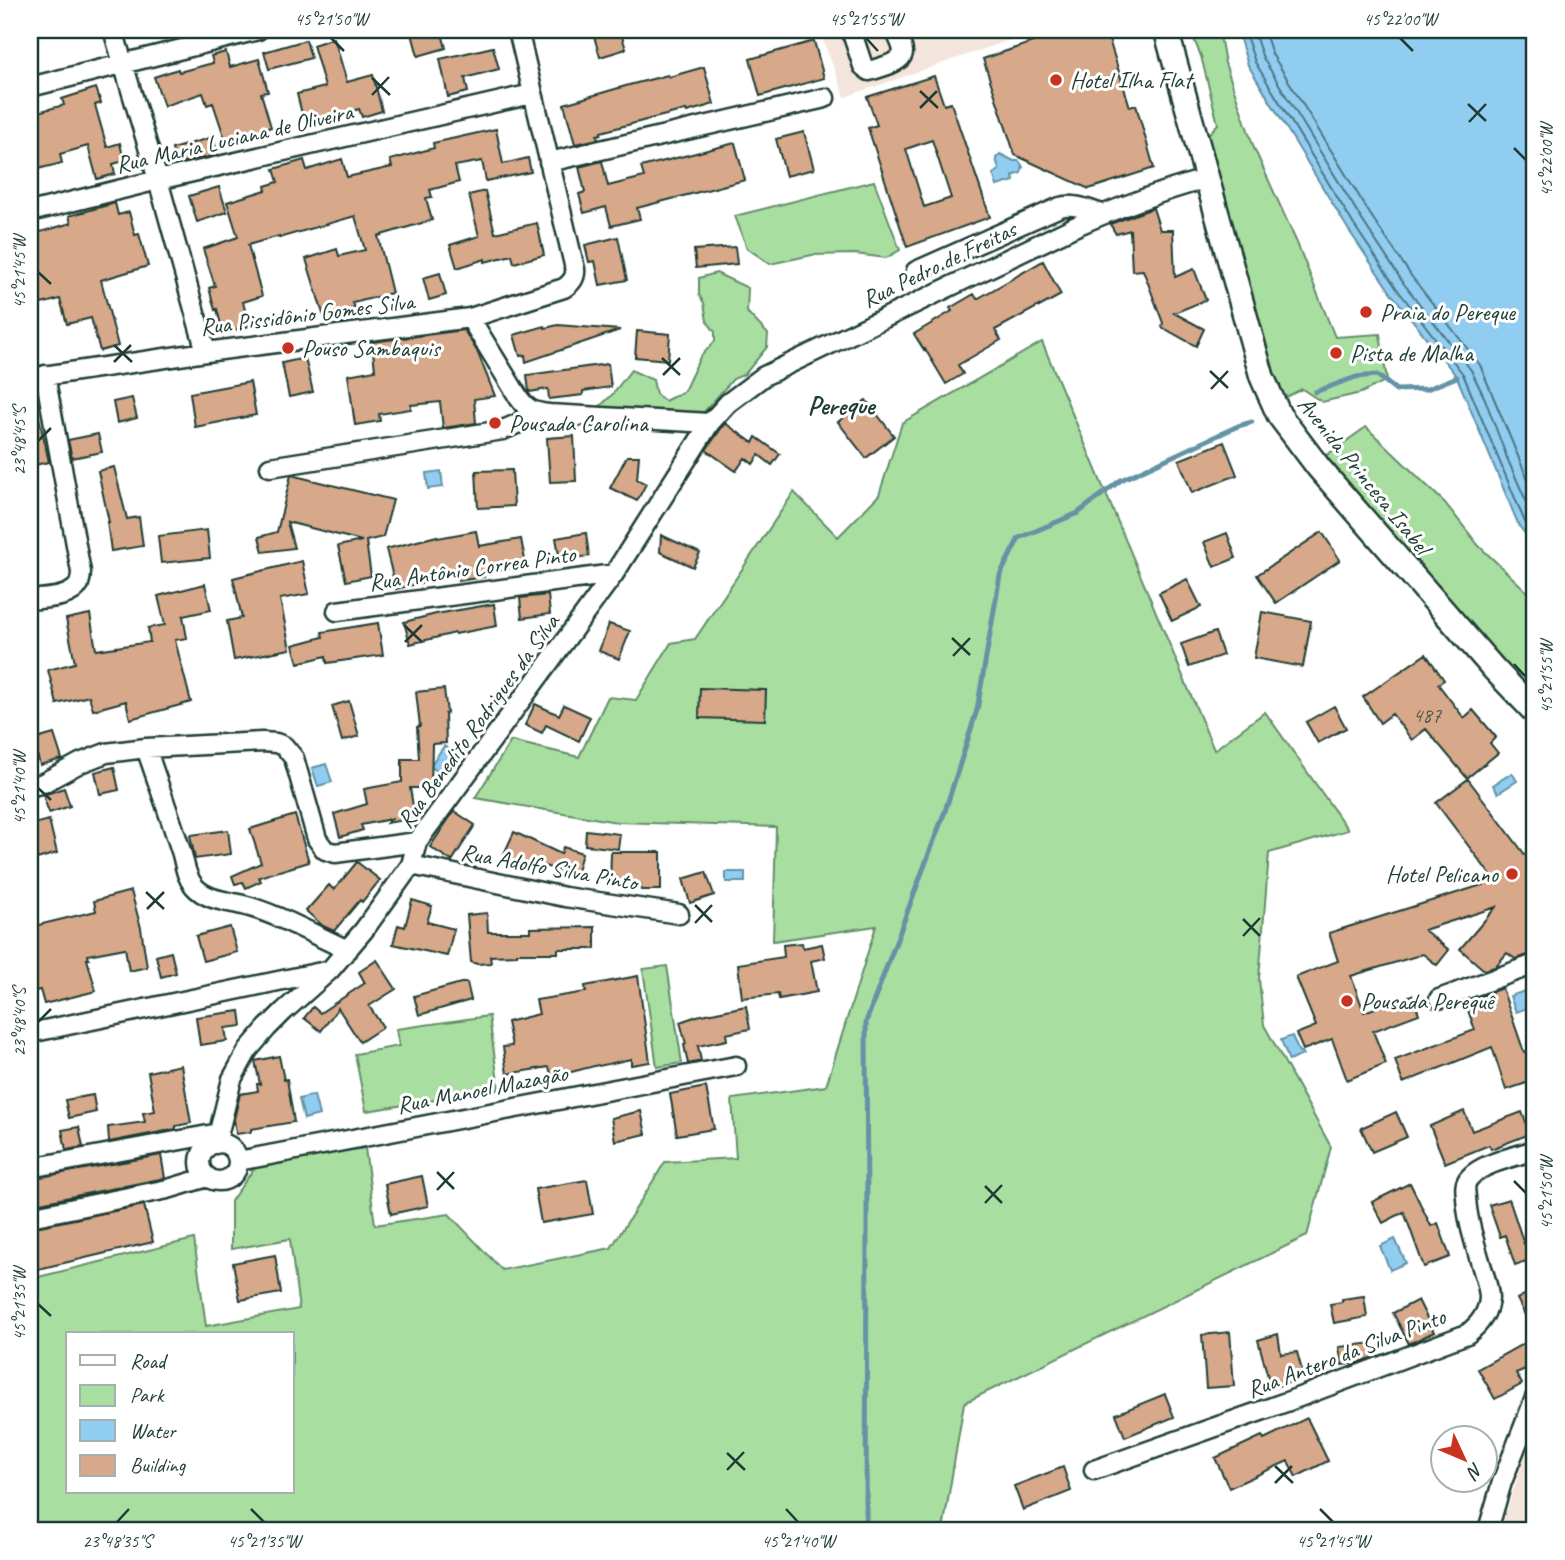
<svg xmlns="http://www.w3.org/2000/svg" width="1565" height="1560" viewBox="0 0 1565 1560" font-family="Caveat,sans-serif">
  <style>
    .built { fill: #f3e5dc }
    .green { fill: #a9dea1; stroke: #648e6a; stroke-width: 2; fill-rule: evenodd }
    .water { fill: #91ccf1; stroke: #6393a5; stroke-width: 2 }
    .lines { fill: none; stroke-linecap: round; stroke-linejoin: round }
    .shore { stroke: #4d7680; stroke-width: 2 }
    .stream { stroke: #6393a5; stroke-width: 5 }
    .building { fill: #d7a889; stroke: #1f3d34; stroke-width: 2; fill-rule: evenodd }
    .minor-casing { stroke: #1f3d34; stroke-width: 23 }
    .major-casing { stroke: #1f3d34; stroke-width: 28 }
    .minor { stroke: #fff; stroke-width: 18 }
    .major { stroke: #fff; stroke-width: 23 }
    .ticks { fill: none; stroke: #1f3d34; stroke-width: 2.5 }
    .poi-dot { fill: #c8321e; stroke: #fff; stroke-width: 2.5 }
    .labels { text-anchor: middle; stroke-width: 6; stroke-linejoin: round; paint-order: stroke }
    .number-label { font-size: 21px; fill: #4d5849 }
    .poi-label { font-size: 24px; fill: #1f3d34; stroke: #fff; text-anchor: start }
    .street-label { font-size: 24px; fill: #1f3d34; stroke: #fff }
    .neighbourhood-label { font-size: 26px; font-weight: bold; fill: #1f3d34; stroke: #fff }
    .neatline { fill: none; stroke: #1f3d34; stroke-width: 2.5 }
    .ticks-label { font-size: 18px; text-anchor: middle; fill: #1f3d34 }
  </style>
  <rect width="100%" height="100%" fill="#fff"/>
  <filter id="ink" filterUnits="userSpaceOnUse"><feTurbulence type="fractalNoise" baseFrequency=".0143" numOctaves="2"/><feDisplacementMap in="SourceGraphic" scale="14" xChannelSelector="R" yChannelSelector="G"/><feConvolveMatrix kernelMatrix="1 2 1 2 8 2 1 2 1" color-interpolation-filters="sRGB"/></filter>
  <g filter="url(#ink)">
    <path class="built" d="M819,30H1039L845,97Z
      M1535,1432V1530H1500L1526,1453Z"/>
    <path class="green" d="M1190,30H1219L1225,63L1254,148L1297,243L1335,337L1380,334L1387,380L1361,393L1322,402L1302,389L1276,402L1203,140L1218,124L1201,56Z
      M874,181L900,250L886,258L855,254L812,255L770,264L747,248L735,216Z
      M716,273L748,288L747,312L768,334L767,347L745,374L733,379L704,412L684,417L623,409L598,408L611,396L631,370L653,380L656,394L665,401L684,391L700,357L715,341V332L707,321L704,303L699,295V278Z
      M1042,342L1214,750L1265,712L1348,830L1269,853L1259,979L1264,1025L1331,1147L1307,1236L964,1403L943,1530H30V1279L194,1239L206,1326L299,1309L290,1239L231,1249V1201L258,1163L365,1148L375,1225L449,1214L502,1270L611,1248L665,1162L736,1158L732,1099L826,1086L876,926L773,941L776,827L617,822L475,798L511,741L579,757L608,697L636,700L671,643L695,639L794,492L838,537L879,495L902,423ZM68,1334H292V1492H68Z
      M1366,427L1445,503L1479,546L1535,599V705L1320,460Z
      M667,966L682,1063L657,1067L643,969Z
      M489,1016L499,1090L366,1111L355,1054L399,1046L396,1029Z"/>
    <path class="water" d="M1237,30H1535V546L1519,526L1457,377L1391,293L1348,229L1248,65Z
      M1000,154L1014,161H1019L1023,167L1021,173L1013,176L1014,181L997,186L993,174L999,170L996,158Z
      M441,471L443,487L428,489L426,473Z
      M444,746L455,753L441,774L430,766Z
      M326,764L332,782L318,786L312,768Z
      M1512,773L1517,781L1498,793L1493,785Z
      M726,872H745V882H726Z
      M1531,989L1535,994V1005L1516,1012L1510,996Z
      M1292,1036L1299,1052H1302L1303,1055L1289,1061L1281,1040Z
      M314,1095L319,1115L304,1119L299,1099Z
      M1395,1239L1406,1263L1390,1270L1380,1246Z"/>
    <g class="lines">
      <path class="shore" d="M1244,30L1255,62L1354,225L1397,289L1463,374L1525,522L1535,535
        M1253,30L1263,58L1362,220L1404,284L1471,370L1485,399L1507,458L1535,521
        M1264,30L1272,54L1370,214L1412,277L1480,365L1535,497"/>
      <path class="stream" d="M1315,392L1356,377L1377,375L1396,390L1427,389L1457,377
        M866,1530L867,1213L866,1022L945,811L977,710L1000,575L1019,538L1078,513L1121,480L1238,426L1252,422"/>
    </g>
    <path class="building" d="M411,30H441L446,48L418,56Z
      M602,30H620L626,49L600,57L593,33Z
      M1068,30H1106L1130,107L1136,105L1154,168L1089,189L1015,155L983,59Z
      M334,38L347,82L373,75L382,111L362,117L359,109L329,118V116L304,122L297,94L325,87L313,45Z
      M306,40L311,58L269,69L264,52Z
      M814,41L824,78L760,96L750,59Z
      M493,47L499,69L465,78L468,92L448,97L440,59Z
      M226,52L230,67L259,59L268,92L261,93L271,127L226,142L213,103L207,105L203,93L164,106L154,77L178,69L179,72L213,63L211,56Z
      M704,67L714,104L687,112L686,110L650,119L601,132V134L597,135L598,139L575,144L564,104L629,85L668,75L669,77Z
      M934,76L944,105L951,103L990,217L907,247L868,128L877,125L867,97ZM932,140L951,198L924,207L906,149Z
      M96,88L101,103L95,105L107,147L120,143L124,161L113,164L115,174L97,179L88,146L60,154L62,163L30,171V114L64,105L62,99Z
      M496,129L503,164L528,158L531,172L486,181L482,161L455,166L459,182L430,190L432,197L426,198L432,220L378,236L392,293L353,303L355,308L324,317L306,259L337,249L339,256L365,250L355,216L279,238V236L248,245L262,296L243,302L249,326L223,333L217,309L215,310L209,288L215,286L203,249L238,237L227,202L266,190L265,186L278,182L274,169L304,160L307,170L342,159L347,177L392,167L390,160L434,148L433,143Z
      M804,132L814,169L786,176L776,139Z
      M213,137L218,155L176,164L172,149Z
      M735,143L745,180L637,208L640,219L611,226L606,207L584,213L579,194L585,192L579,167L602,161L608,186L644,177L641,167Z
      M219,187L227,212L197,222L189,196Z
      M485,191L495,233L537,223L544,255L514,263L512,255L485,262V259L457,268L450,245L479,236L469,195Z
      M115,203L118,215L129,212L135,235L139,234L148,266L101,280L118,346L100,351L91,318L67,324L60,299L30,307V235L71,223L69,216Z
      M1153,208L1160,230H1173L1175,277L1194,269L1206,300L1174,313L1204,329L1196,346L1162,327L1163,323L1143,270L1132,271L1130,230L1116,234L1110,224Z
      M618,237L627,280L600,285L595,261L589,262L585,245Z
      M735,247L737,264L696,268L694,250Z
      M1043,261L1061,295L1039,307V306L995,330L1001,340L958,365L963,374L946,384L925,349L924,350L914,334L952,311L950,308L974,294L977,299Z
      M440,273L446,295L429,300L423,278Z
      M558,325L570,326L620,330L526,362L525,355L520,356L514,335L545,326V328Z
      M464,330L477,351L495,396L474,399L476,423L443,428L440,402L411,405V409L379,414L380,421L355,425L348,375L375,370L372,342Z
      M637,331L670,334L668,360L635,357Z
      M305,358L313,392L289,397L282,363Z
      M608,364L611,387L583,391V395L549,399L548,389L529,392L527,375Z
      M250,382L256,415L195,427L190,393Z
      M132,398L137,418L117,423L113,402Z
      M866,400L894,436L866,458L838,422Z
      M36,404L49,462L30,466V405Z
      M725,423L753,443L756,437L780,454L772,465L759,455L753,464L745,458L736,471L706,450Z
      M98,434L102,452L72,458L68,440Z
      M574,436L576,481L550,482L547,438Z
      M1224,442L1237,475L1192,493L1179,460Z
      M627,456H639L637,479L646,484L637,501L610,488Z
      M114,467L127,519L139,517L143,546L111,551L107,522H109L98,471Z
      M512,470L514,506L478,508L476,471Z
      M291,475L393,500L383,537L366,541L371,576L346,581L338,546L362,541L287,522L294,548L263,552L259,537L277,532Z
      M207,530L210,558L161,563L158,536Z
      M476,531L479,546L521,539L526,565L483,573L484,577L458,581L457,574L396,589L386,549L437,536L438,538Z
      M1322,532L1340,560L1276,603L1257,575Z
      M586,533L589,556L560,560L556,538Z
      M1227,533L1236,558L1214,567L1204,542Z
      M661,535L700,553L693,567L660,552Z
      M302,561L309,594L280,599L290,649L234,660L227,621L242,618L233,578Z
      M1187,579L1201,607L1172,621L1159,593Z
      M205,584L211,610L183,616L187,638L175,640L191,702L130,719L126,701L93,710L89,696L57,704L48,670L75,663L66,619L90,614L96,650L150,642L148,628L165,625L158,596Z
      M548,595L550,614L522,618L520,598Z
      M494,604L497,626L455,634V633L410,644L404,622L436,614Z
      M1262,612L1311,621L1303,667L1254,658Z
      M378,623L383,655L327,663L326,656L298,663L293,645L323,637L322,632Z
      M609,624L630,631L619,659L599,651Z
      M1215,632L1223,655L1189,667L1181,644Z
      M1426,654L1444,680L1438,684L1464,718L1473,710L1496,737L1490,743L1498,753L1467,778L1426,729L1412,740L1392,714L1380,723L1363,697Z
      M700,688L766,690L765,720L699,718Z
      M444,689L447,713L445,714L446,743L432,744L431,788H410L415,818L387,823L391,819L361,825L363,830L340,837L334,814L367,804L364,789L402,782V759H419L417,727L420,726L416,692Z
      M349,701L359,736L342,741L332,706Z
      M535,704L559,715L564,705L590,717L579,741L546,725L542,733L525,725Z
      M1334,706L1346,728L1318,743L1306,722Z
      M54,734L62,759L40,765L33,740Z
      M114,767L119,790L100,794L95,772Z
      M1468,779L1535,868V944L1528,955L1515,959L1507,953L1495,967L1484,970L1460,949L1496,907L1424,930L1449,950L1437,965L1423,954L1351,976L1364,1012L1412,995L1419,1014L1373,1031L1386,1064L1347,1080L1332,1039L1303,1050L1296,1034L1316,1026L1296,977L1338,961L1329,933L1495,881L1436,803Z
      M64,788L70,806L49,813L43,795Z
      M454,811L475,825L452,861L430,847Z
      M295,815L309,862L259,877L261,881L246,888L243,882L235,884L232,876L261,863L250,829Z
      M49,820L57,853L37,859L30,833V825Z
      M228,830L231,854L195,859L190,835Z
      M586,830L620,834L618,849L585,845Z
      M514,832L561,854L563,847L582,853L576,875L544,866L541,873L503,856Z
      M611,852H661V890H641V884L610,883Z
      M357,862L380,880L362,902L360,900L334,931L323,926L306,911L329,885L334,890Z
      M706,872L714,895L690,903L683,879Z
      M131,891L141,928L147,967L129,971L125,948L88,955L89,959H87L96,991L44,1004L40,990L30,992V927L96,911L94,901Z
      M412,900L432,906L427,922L454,929L447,956L393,944L398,925L405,927Z
      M487,913L488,932H530V928L595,927V949H558V953H517V955L490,956L491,963L477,964L471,962L467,915Z
      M230,927L237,952L203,961L196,936Z
      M802,943L803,948L822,944L825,958L811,961L817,992L779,999L778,994L742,998L738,964L784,957L783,945Z
      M171,952L176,973L161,977L156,956Z
      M377,960L396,989L369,1006L383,1027L360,1042L338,1008L321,1031L304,1018L313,1007L320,1013L365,983L359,972Z
      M638,976L650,1062L631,1065V1059L599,1066L598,1065L552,1077L549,1067L507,1074L503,1047L512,1046L507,1022L539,1014L536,1000L586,992L585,986Z
      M461,983H467L471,1000L419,1015L414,996Z
      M1502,988L1524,1052L1535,1048V1080L1506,1090L1492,1047L1403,1083L1395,1060L1475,1030L1465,1002Z
      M746,1006L750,1029L726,1034L727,1040L698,1046L701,1061L688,1064L684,1045L686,1044L680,1022L697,1016Z
      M240,1011L242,1026L225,1028L227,1041L200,1045L196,1017Z
      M279,1056L284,1080L287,1079L294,1122L251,1129V1132L236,1134L234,1119L240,1094L258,1091L257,1084H260L255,1061Z
      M181,1065L191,1123L176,1126V1129L109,1142L108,1127L145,1122L143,1113L155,1111L148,1072Z
      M706,1087L714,1129L677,1135L670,1094Z
      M93,1095L96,1112L69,1118L65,1100Z
      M641,1111L646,1134L615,1141L611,1118Z
      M1464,1111L1472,1131L1522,1112L1530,1134L1491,1149L1489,1145L1445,1163L1430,1126Z
      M1396,1112L1407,1137L1372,1152L1361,1128Z
      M79,1127L83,1147L66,1150L62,1130Z
      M161,1155L165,1178L30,1205V1179Z
      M422,1176L428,1206L391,1214L385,1184Z
      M587,1180L593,1214L541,1223L535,1189Z
      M1410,1183L1431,1226L1438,1223L1450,1257L1424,1267L1404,1212L1383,1223L1372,1202Z
      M1509,1199L1524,1244L1535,1241V1258L1515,1265L1505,1235L1500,1237L1489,1205Z
      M144,1205L153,1242L30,1271V1228Z
      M275,1255L281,1293L240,1300L233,1263Z
      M1535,1289V1335L1517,1299Z
      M1364,1296L1367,1317L1334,1323L1330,1304L1342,1302V1299Z
      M1418,1300L1434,1332L1409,1344L1393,1313Z
      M1230,1332L1234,1386L1206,1388L1202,1335Z
      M1278,1334L1281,1354L1297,1352L1304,1378L1271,1388L1258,1340Z
      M1535,1337V1365L1516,1373L1522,1384L1495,1399L1478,1369Z
      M1373,1343L1374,1357L1358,1363L1342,1365L1339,1347Z
      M1165,1394L1174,1417L1125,1437L1116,1414Z
      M1307,1418L1328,1461L1296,1477L1288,1461L1229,1488L1215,1458L1262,1436L1264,1439Z
      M1063,1467L1071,1491L1023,1510L1014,1486Z"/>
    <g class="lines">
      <defs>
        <path id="minor" d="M113,30L158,180L206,352
          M851,30L863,66L869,71C878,68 903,63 903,52C903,45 897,36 895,30
          M30,87L258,30
          M549,162L825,98
          M30,212L158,180L532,94
          M916,271L1060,207C1074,203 1089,210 1102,214
          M470,318L519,398C527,410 534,412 549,414L710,423
          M30,378L206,352L470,318L564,288C571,283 576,278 575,269L518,30
          M270,467L503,430L519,423L532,411
          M30,600C44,598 71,599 79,584C80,581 81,575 81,572L45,375
          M337,611L614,574
          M146,748C158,783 170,817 181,851C185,863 185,876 194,886C206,900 226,901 243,905C276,913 316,936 348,950
          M30,787L43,783L80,763L106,753L146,748L263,742L276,743L284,746L294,758L317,839L325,850L335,853L417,842
          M411,865L565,897L679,914
          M1439,999L1535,964
          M30,1033L326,971
          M200 1162a19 19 0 1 1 38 0a19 19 0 1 1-38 0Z
          M216,1144L232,1079L248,1050L267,1028L284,1011L330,970L364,930L411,865L417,842L614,574L710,423L728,403L764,376L1074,227C1117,208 1161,191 1206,179
          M238,1161L736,1066
          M30,1168L219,1133
          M30,1217L168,1189L208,1177
          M1094,1470L1289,1401L1467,1334C1479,1325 1488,1314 1489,1298C1489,1286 1483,1272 1480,1261C1474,1240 1467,1219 1466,1197C1465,1189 1464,1183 1470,1177C1483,1163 1517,1156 1535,1150
          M1488,1530L1502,1482L1535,1398"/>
        <path id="major" d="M1166,30L1262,377L1279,415L1319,468L1494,669L1535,712"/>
      </defs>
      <use href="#minor" class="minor-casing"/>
      <use href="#major" class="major-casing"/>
      <use href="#minor" class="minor"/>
      <use href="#major" class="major"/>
    </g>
  </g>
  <path class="ticks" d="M331,38L344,51M866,38L878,51M1400,38L1413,51M372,78L390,95M920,91L938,108M372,95L389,77M1468,104L1486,121M920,108L937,91M1469,122L1486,104M1514,148L1526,160M38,272L51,284M114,345L132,362M662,358L680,375M114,362L131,345M1210,371L1228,388M663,375L680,358M1211,389L1228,371M38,441L51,428M404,625L422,642M952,638L970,655M405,642L422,625M953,656L970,638M1514,664L1526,677M38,788L51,800M146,892L164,909M695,905L712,922M147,909L164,892M1243,919L1260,936M695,923L712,905M1243,936L1260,918M38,1022L51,1009M437,1172L454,1189M1514,1181L1526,1193M985,1186L1002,1203M437,1190L454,1172M985,1203L1002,1185M38,1304L51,1316M727,1453L745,1470M1275,1466L1293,1483M727,1470L744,1452M1275,1483L1292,1466M251,1509L264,1522M786,1509L798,1522M1320,1509L1333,1522M117,1522L129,1509"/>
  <g class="poi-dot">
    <circle cx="1056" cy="80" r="7"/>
    <circle cx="1366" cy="312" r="7"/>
    <circle cx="288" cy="348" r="7"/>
    <circle cx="1336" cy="353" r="7"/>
    <circle cx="495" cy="423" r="7"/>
    <circle cx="1512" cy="874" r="7"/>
    <circle cx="1347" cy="1001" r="7"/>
  </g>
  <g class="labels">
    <g class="number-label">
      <text x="1427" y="722">487</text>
    </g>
    <g class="poi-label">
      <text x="1070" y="88">Hotel Ilha Flat</text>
      <text x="1380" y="320">Praia do Pereque</text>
      <text x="302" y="356">Pouso Sambaquis</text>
      <text x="1350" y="361">Pista de Malha</text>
      <text x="509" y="431">Pousada Carolina</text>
      <text x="1498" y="882" text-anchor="end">Hotel Pelicano</text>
      <text x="1361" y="1009">Pousada Perequê</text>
    </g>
    <g class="street-label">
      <text transform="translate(234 138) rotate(-13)" y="8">Rua Maria Luciana de Oliveira</text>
      <text transform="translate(939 264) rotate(-26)" y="8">Rua Pedro de Freitas</text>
      <text transform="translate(307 314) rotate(-7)" y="8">Rua Pissidônio Gomes Silva</text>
      <text transform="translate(1364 475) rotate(51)" y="8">Avenida Princesa Isabel</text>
      <text transform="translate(472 568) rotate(-8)" y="8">Rua Antônio Correa Pinto</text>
      <text transform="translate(478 721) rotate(-54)" y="8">Rua Benedito Rodrigues da Silva</text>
      <text transform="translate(549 867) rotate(10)" y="8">Rua Adolfo Silva Pinto</text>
      <text transform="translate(482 1089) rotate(-11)" y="8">Rua Manoel Mazagão</text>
      <text transform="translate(1346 1353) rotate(-21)" y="8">Rua Antero da Silva Pinto</text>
    </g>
    <g class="neighbourhood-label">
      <text x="841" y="414">Pereque</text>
    </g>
  </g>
  <rect width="1565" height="1560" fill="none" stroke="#fff" stroke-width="77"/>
  <rect x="66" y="1332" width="228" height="161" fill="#ffffff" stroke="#a5b1ae" stroke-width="2"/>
  <rect x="80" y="1355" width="35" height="10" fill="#ffffff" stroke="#a5b1ae" stroke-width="2"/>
  <text x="130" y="1368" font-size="21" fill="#1f3d34">Road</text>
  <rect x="80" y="1385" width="35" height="21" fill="#a9dea1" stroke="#a5b1ae" stroke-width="2"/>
  <text x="130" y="1402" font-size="21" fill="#1f3d34">Park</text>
  <rect x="80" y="1420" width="35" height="21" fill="#91ccf1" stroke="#a5b1ae" stroke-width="2"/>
  <text x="130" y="1438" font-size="21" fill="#1f3d34">Water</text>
  <rect x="80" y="1455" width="35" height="21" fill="#d7a889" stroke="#a5b1ae" stroke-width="2"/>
  <text x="130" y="1472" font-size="21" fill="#1f3d34">Building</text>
  <g transform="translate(1464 1459) rotate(134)"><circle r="33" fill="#ffffff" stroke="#a5b1ae" stroke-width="2"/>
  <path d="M0-5L12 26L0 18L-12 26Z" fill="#c8321e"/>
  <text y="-10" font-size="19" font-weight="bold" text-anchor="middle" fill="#1f3d34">N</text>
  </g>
  <rect x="38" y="38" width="1488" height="1484" class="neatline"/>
  <g class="ticks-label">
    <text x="331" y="25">45°21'50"W</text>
    <text x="866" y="25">45°21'55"W</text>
    <text x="1400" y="25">45°22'00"W</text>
    <text transform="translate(1546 160) rotate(-90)" y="6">45°22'00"W</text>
    <text transform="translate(19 272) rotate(-90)" y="6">45°21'45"W</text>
    <text transform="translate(19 441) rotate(-90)" y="6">23°48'45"S</text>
    <text transform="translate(1546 677) rotate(-90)" y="6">45°21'55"W</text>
    <text transform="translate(19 788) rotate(-90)" y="6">45°21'40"W</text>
    <text transform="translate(19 1022) rotate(-90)" y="6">23°48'40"S</text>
    <text transform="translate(1546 1193) rotate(-90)" y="6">45°21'50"W</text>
    <text transform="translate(19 1304) rotate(-90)" y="6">45°21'35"W</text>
    <text x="117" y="1547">23°48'35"S</text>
    <text x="264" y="1547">45°21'35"W</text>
    <text x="798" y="1547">45°21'40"W</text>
    <text x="1333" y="1547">45°21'45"W</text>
  </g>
</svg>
